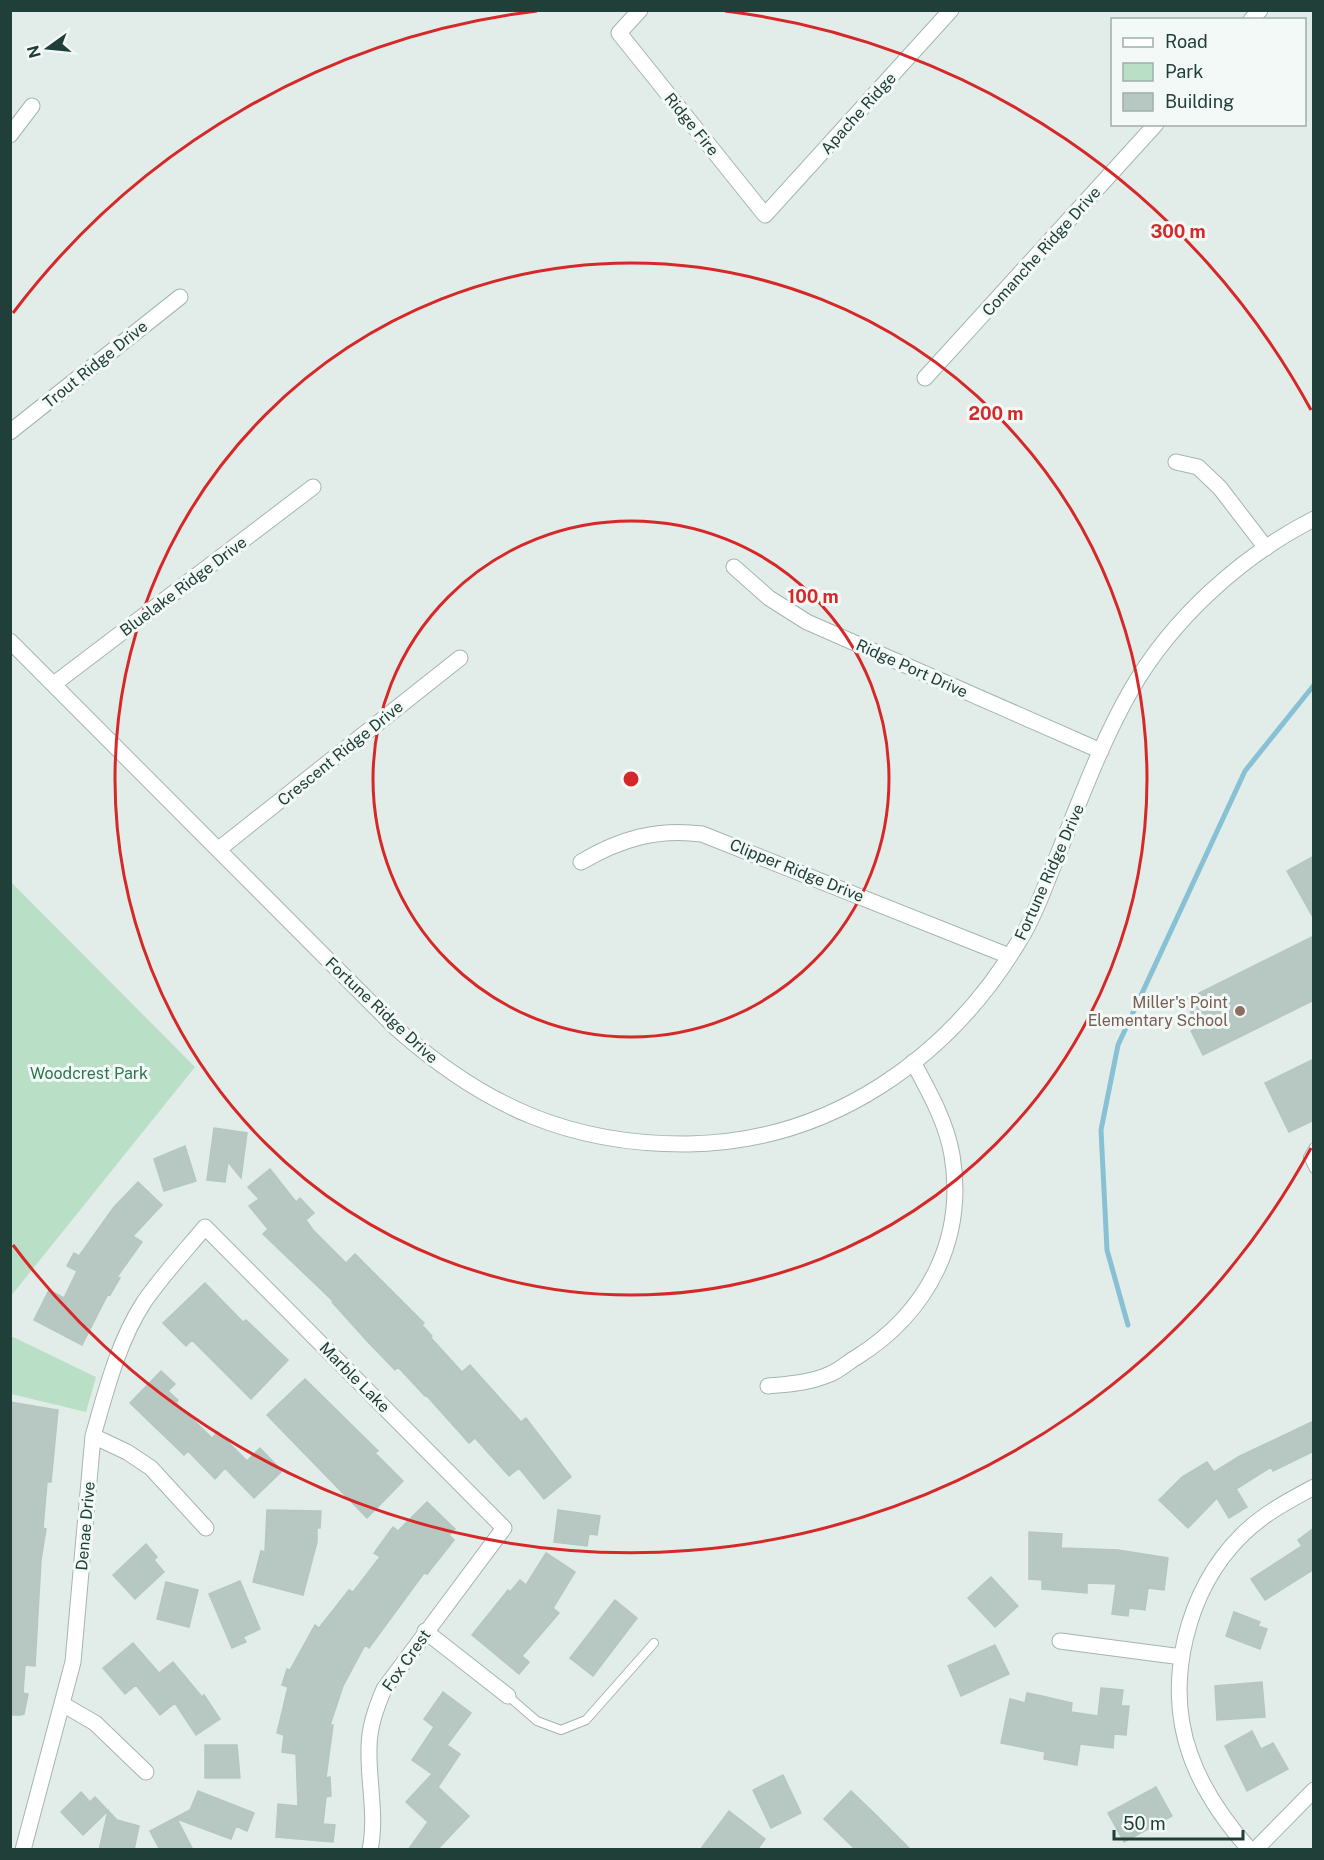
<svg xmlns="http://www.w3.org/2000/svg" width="1324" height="1860" viewBox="0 0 1324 1860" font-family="'Public Sans',sans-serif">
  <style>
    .green { fill: #badfc7 }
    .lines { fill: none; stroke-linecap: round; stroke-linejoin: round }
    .stream { stroke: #88c1d4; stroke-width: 5 }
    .building { fill: #b7c8c2; stroke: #b4c7c1; stroke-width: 1.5 }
    .service-casing { stroke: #a4b5b1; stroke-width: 10 }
    .minor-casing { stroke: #a4b5b1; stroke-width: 17 }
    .service { stroke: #fff; stroke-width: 8 }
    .minor { stroke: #fff; stroke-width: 15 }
    .ring { fill: none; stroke: #d62828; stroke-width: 3 }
    .education-dot { fill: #8d6e63; stroke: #f3f9f6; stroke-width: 2 }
    .labels { text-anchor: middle; stroke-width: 6; stroke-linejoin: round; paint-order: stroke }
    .street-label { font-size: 16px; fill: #213f39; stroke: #f3f9f6 }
    .education-label { font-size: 16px; fill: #785e54; stroke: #f3f9f6; text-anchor: end }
    .park-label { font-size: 16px; fill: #2a774f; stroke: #f3f9f6 }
    .centre { fill: #d62828; stroke: #f3f9f6; stroke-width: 3 }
    .ring-label { font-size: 18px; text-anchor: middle; font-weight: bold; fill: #d62828; stroke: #f3f9f6; stroke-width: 6; stroke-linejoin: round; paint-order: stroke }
  </style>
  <rect width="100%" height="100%" fill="#e2ede9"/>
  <path class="green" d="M11,882L195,1067L11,1296Z
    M11,1336L96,1377L86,1412L11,1394Z"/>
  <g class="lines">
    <path class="stream" d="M1128,1325L1107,1250L1101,1130L1118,1045L1245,771L1314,685"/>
  </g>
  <path class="building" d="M1314,856V919L1287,871Z
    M1314,936V1000L1203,1055L1191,1031L1198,1028L1185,1000Z
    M1314,1059V1120L1289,1132L1265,1083Z
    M214,1128L247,1133L241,1178L228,1162L225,1182L207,1180Z
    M185,1146L196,1181L164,1191L154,1159Z
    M270,1169L296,1202L300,1198L314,1213L306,1220L313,1230L346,1263L355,1254L424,1323L422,1325L432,1336L431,1338L462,1372L470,1365L521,1422L526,1418L571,1477L544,1499L519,1468L509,1476L475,1438L469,1443L426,1395L425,1396L398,1367L395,1370L368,1342L332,1302L333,1301L263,1234L268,1229L249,1206L259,1199L248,1187Z
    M138,1182L162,1205L133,1236L142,1242L117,1277L120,1278L110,1295L108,1294L82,1345L34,1320L49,1290L64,1298L77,1271L67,1266L74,1253L79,1256L114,1207Z
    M205,1283L243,1322L246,1320L288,1360L251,1399L192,1340L186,1346L163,1323Z
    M161,1371L175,1384L168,1391L178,1400L176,1403L212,1438L218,1432L247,1461L260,1448L282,1471L254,1498L225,1468L215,1479L188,1451L184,1455L130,1403Z
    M305,1379L365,1438L378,1451L375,1453L403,1481L367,1518L267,1415Z
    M10,1402L58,1410L51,1482H47L43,1528L46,1529L41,1560L35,1666L25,1665L23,1693L28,1694L24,1714L21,1715H10Z
    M1314,1421V1451L1273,1471L1271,1467L1236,1489L1247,1507L1229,1518L1217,1498L1188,1528L1159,1500L1182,1477L1207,1462L1214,1472L1240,1456Z
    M427,1502L455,1529L449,1535L454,1540L427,1574L424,1573L369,1648L365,1645L343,1686L330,1725H333L326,1778L330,1777L331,1796L326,1797L323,1824L335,1825L333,1842L276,1837L278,1804L298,1806L296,1754L282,1752L284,1735L277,1733L288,1687L282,1685L287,1669L290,1670L315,1625L319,1628L349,1590L353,1592L380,1557L374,1553L393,1527L398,1531Z
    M267,1510L321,1511L320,1528H317V1542L303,1595L253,1582L261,1551L265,1552Z
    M558,1510L600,1516L597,1535L589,1534L587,1546L554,1542Z
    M1314,1528V1569L1265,1600L1251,1579L1302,1546L1298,1540Z
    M1029,1532L1062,1534L1061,1548L1118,1550L1168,1558L1164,1590L1148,1588L1145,1610L1129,1608L1128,1616L1112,1614L1116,1584L1087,1583V1593L1042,1589V1580L1029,1579Z
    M146,1544L157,1557L154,1560L164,1572L135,1599L113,1575Z
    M546,1553L575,1572L553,1608L559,1613L522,1656L529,1662L519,1674L472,1635L508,1590L510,1592L520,1580L526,1585Z
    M991,1577L1018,1606L995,1627L968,1598Z
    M240,1581L260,1629L243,1637L246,1642L232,1648L209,1594Z
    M166,1582L198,1590L189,1627L157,1619Z
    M615,1600L637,1618L593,1676L570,1658Z
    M1234,1612L1260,1622L1258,1626L1267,1629L1260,1649L1226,1636Z
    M133,1643L159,1673L173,1662L202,1697L204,1695L220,1719L196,1735L175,1703L160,1715L136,1685L125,1694L103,1668Z
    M995,1645L1009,1674L961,1696L948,1666Z
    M1262,1682L1265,1717L1217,1720L1215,1686Z
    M1101,1688L1123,1690L1121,1706H1129L1126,1735L1114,1734L1113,1748L1080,1744L1077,1765L1044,1759L1045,1752L1001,1743L1010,1699L1025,1703L1027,1693L1042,1696L1072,1703L1071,1712L1098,1716Z
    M443,1692L471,1713L447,1745L460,1754L438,1787L469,1816L437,1850H408L428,1822L406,1802L432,1774L412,1760L434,1727L424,1719Z
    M1252,1731L1261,1749L1273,1743L1288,1769L1247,1791L1225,1746Z
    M205,1745H237L240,1778H205Z
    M783,1775L801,1813L771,1828L753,1790Z
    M1156,1787L1172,1816L1124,1842L1108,1813Z
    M198,1791L254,1813L247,1831L236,1826L231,1839L177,1819L193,1850H160L150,1831L190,1810Z
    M851,1791L874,1813L911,1850H856L824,1819Z
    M81,1792L90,1802L95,1797L117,1820L139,1826L134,1850H99L108,1811L83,1835L61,1812Z
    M729,1811L765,1839L757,1850H700Z"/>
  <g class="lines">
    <defs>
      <path id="service" d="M1314,1147L1308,1157L1314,1169
        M508,1696L537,1721L561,1730L586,1720L654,1643"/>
      <path id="minor" d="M640,10L619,33L765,215L951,10
        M1251,20L1260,10
        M10,135L32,106
        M925,378L1156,124
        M10,432L180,297
        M1176,462L1198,467L1220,488L1266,548
        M734,567L769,598L807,622L1101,751
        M10,641L397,1029C484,1106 570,1145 688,1144C831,1142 950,1058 1021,938C1034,917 1043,892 1052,869C1077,809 1099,746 1131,690C1172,619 1241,556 1314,519
        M54,684L313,487
        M219,849L460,658
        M581,862C620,839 657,828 702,834L1009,956
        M768,1386C789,1384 810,1383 830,1374C840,1370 848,1362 857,1357C928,1312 966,1239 952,1155C946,1121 929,1092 913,1062
        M93,1436L127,1452L151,1468L206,1528
        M425,1631L508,1696
        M1060,1641L1182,1657
        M64,1705L95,1723L146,1772
        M23,1850L73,1662L93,1436C106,1391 118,1342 144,1302C162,1276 185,1251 205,1227L504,1528L384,1689C376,1708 369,1727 369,1748C368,1782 377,1816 370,1850
        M1250,1850C1225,1822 1202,1789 1190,1754C1164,1681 1187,1589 1242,1535C1263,1514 1288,1501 1314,1487
        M1255,1850L1314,1790"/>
    </defs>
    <use href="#service" class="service-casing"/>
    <use href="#minor" class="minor-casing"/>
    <use href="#service" class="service"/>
    <use href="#minor" class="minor"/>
  </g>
  <g class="ring">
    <circle cx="631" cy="779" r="258"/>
    <circle cx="631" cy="779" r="516"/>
    <path d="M1311 1148A774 774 0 0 1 13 1245M13 313A774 774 0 0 1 537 11M725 11A774 774 0 0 1 1311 410"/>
  </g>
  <circle class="education-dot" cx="1240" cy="1011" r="6"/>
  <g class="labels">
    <g class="street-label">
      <text transform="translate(858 113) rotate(-48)" y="6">Apache Ridge</text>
      <text transform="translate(692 124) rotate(51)" y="6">Ridge Fire</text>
      <text transform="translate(1041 251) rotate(-48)" y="6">Comanche Ridge Drive</text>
      <text transform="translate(95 364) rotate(-39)" y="6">Trout Ridge Drive</text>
      <text transform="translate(183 586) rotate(-37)" y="6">Bluelake Ridge Drive</text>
      <text transform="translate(912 668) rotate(24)" y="6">Ridge Port Drive</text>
      <text transform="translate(340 753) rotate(-39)" y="6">Crescent Ridge Drive</text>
      <text transform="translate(797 870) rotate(22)" y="6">Clipper Ridge Drive</text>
      <text transform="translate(1049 872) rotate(-66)" y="6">Fortune Ridge Drive</text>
      <text transform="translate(382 1010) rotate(43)" y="6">Fortune Ridge Drive</text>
      <text transform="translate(355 1377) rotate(45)" y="6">Marble Lake</text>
      <text transform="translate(85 1526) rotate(-85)" y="6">Denae Drive</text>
      <text transform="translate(406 1660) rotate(-55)" y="6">Fox Crest</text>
    </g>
    <g class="education-label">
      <text x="1228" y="1008">Miller's Point<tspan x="1228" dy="18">Elementary School</tspan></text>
    </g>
    <g class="park-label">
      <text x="89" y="1079">Woodcrest Park</text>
    </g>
  </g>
  <circle cx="631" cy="779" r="9" class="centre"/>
  <g class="ring-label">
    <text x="1178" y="238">300 m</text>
    <text x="996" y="420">200 m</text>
    <text x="813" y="603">100 m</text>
  </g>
  <rect width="1324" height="1860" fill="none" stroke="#213f39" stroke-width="24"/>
  <rect x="1111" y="18" width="195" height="108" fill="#f3f9f6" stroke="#9fafaa" stroke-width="1.5"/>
  <rect x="1123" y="38" width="30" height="9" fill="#ffffff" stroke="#9fafaa" stroke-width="1.5"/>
  <text x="1165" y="48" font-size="18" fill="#213f39">Road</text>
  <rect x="1123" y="63" width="30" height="18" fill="#badfc7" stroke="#9fafaa" stroke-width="1.5"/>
  <text x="1165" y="78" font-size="18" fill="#213f39">Park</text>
  <rect x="1123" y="93" width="30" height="18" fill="#b7c8c2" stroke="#9fafaa" stroke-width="1.5"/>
  <text x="1165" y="108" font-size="18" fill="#213f39">Building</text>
  <g transform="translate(48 48) rotate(255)" stroke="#f3f9f6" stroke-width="4.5" paint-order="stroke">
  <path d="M0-4.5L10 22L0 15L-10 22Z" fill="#213f39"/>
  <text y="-9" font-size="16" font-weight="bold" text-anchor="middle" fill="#213f39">N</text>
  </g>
  <path d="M1114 1830v9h129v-9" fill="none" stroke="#213f39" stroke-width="3"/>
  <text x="1123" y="1830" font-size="18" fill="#213f39" stroke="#f3f9f6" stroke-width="4.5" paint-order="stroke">50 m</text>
</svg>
